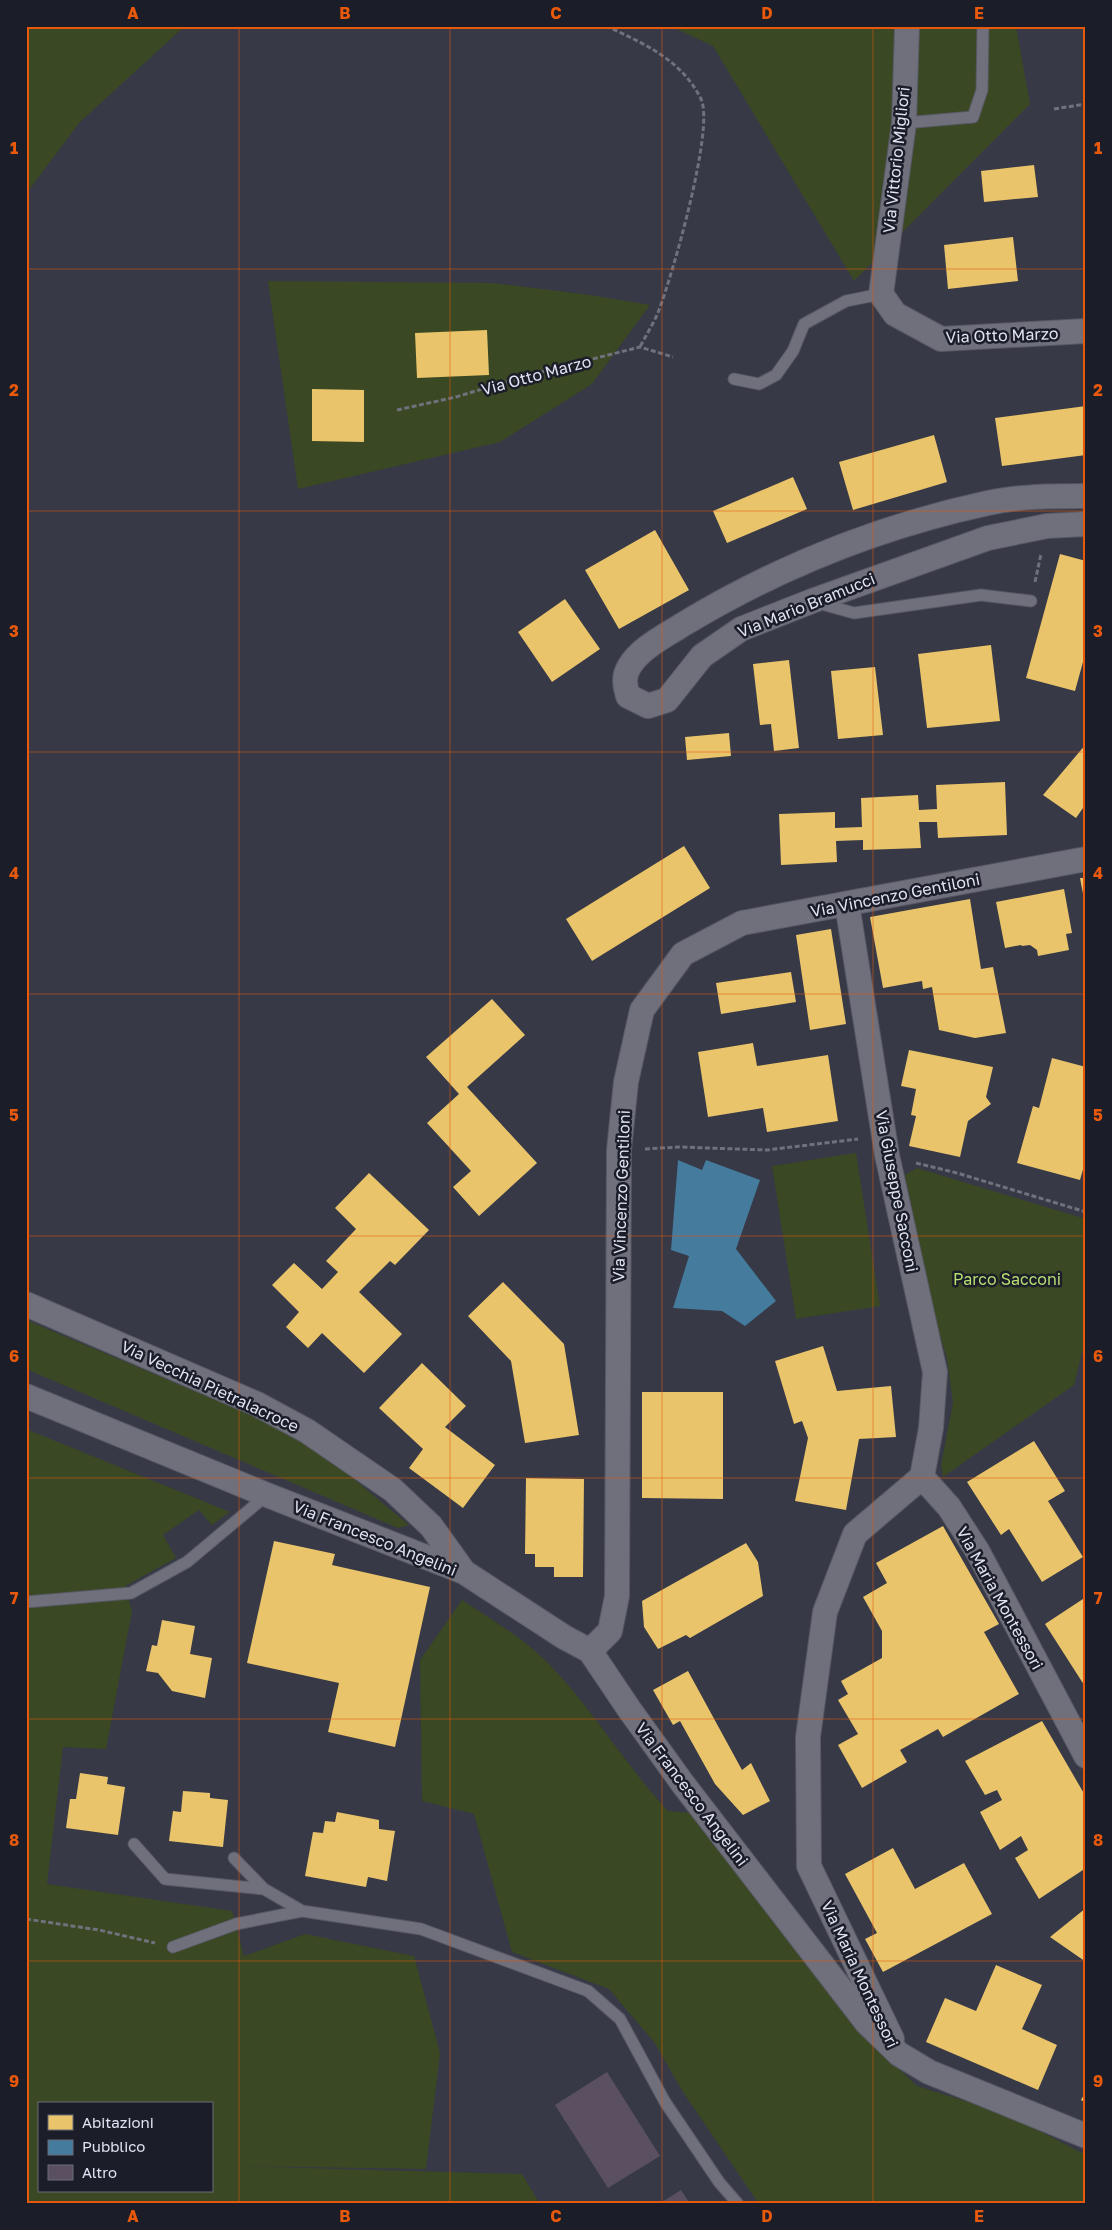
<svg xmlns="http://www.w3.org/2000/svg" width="1112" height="2230" viewBox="0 0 1112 2230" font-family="'Golos Text',sans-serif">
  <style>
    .green { fill: #3a4823; fill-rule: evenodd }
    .homes { fill: #e9c46a }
    .public { fill: #457b9d }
    .building { fill: #5a5061 }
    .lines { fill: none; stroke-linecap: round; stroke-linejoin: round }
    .service-casing { stroke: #565864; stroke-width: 13 }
    .minor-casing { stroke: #565864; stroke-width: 26 }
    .path { stroke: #6f717b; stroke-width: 3; stroke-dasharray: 5 2.5; stroke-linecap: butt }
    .service { stroke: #6f707b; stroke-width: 11 }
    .minor { stroke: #6f707b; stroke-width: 24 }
    .grid { fill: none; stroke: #e8590c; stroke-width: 1; stroke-opacity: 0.55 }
    .labels { text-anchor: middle; stroke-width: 5; stroke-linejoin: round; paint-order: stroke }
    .street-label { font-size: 16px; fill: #e0e3f3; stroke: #1b1d28 }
    .park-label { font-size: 16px; fill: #b6de71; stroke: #1b1d28 }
    .neatline { fill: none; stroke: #e8590c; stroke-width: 2 }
    .grid-label { font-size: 16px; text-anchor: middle; font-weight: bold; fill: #e8590c }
  </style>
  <rect width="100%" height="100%" fill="#373947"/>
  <path class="green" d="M26,26H185L80,122L26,194Z
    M670,26H1016L1030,104L854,281L713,46Z
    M268,281L493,283L590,295L650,305L592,384L500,442L298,489Z
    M856,1153L880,1306L796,1319L772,1166Z
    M917,1168L1086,1219V1337L1074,1385L943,1477L941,1465L953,1403L947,1359L933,1311L905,1175Z
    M26,1320L237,1409L313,1445L409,1525L398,1528L26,1369Z
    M26,1429L230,1512L212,1525L199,1510L163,1535L176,1558L125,1586L132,1611L106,1749L63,1747L47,1884L232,1911L244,1956L305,1934L414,1956L440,2053L426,2169L237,2166L522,2174L540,2204H26ZM39,2104H211V2191H39Z
    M462,1600C491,1619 523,1638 548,1663C593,1709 625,1765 668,1811L693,1813L867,2038L917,2086L1007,2114L1086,2155V2204H759L683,2092L654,2042L609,1989L512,1952L474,1814L422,1801L420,1660Z"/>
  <path class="homes" d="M1034,165L1038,197L984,202L981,171Z
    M1013,237L1018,281L948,289L944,245Z
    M487,330L489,375L417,378L415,333Z
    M312,389L364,390V442L312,441Z
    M1086,406V455L1002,466L995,418Z
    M934,435L947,482L853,510L839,462Z
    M793,477L807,509L727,543L713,511Z
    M655,530L689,590L619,629L585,570Z
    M1060,554L1086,561V651L1075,691L1026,678Z
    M565,599L600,649L552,682L518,632Z
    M991,645L1000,721L927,728L918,654Z
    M789,660L799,748L774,751L771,724L760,725L753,664Z
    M875,667L883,735L838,739L831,671Z
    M729,733L731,756L687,760L685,737Z
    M1086,744V810L1083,808L1076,818L1043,795Z
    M1005,782L1007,835L938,838L937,822H919L921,848L863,850V840L836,841L837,862L781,865L779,814L835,812V828L862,827L861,798L918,795L919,810L937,809L936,785Z
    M684,846L710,888L592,961L566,919Z
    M1080,878H1086V904H1085Z
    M1064,889L1072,933L1066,934L1069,950L1038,956L1037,950L1030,945L1022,946L1021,945L1005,948L996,902Z
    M970,899L981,969L993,967L1006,1033L975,1038L939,1030L932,987L923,989L922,981L883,988L870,917Z
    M831,929L846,1024L810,1030L796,935Z
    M791,972L796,1002L721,1014L716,983Z
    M492,999L525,1035L467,1087L537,1163L479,1216L453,1187L471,1171L427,1123L459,1094L426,1057Z
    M753,1043L757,1066L828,1055L838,1121L767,1132L763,1108L708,1117L698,1052Z
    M909,1050L993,1067L986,1097L991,1104L968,1121L960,1157L909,1146L916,1116L911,1115L916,1089L901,1086Z
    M1052,1058L1086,1067V1159L1080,1180L1017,1163L1033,1106L1039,1108Z
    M369,1173L429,1230L395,1265L390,1261L359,1292L402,1334L364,1373L322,1333L308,1348L286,1327L299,1312L272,1285L294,1263L322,1289L338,1272L326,1261L356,1229L335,1208Z
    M503,1282L564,1344L579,1435L525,1443L511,1361L468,1316Z
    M823,1346L837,1391L891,1386L896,1437L859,1439L846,1510L795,1501L808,1438L802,1421L794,1424L775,1361Z
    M422,1363L466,1406L445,1427L495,1465L463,1508L409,1468L423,1449L379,1408Z
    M642,1392H723V1499L642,1498Z
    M1034,1441L1065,1491L1048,1501L1083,1557L1042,1582L1009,1529L1001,1535L967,1482Z
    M526,1478L584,1479L583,1577H554V1567H535V1554H525Z
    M943,1526L999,1624L984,1632L1019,1694L943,1737L938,1729L900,1750L907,1762L862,1788L838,1745L858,1734L838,1700L848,1694L841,1681L882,1658V1631L863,1597L887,1583L876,1563Z
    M274,1541L335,1554L332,1565L430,1587L395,1747L328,1732L339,1683L247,1663Z
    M746,1543L758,1562L763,1596L690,1638L686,1635L658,1649L644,1627L642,1601Z
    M1086,1597V1688L1045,1624Z
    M162,1620L195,1626L190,1654L212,1658L205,1698L172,1691L158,1673L146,1671L152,1645L157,1646Z
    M688,1671L742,1770L751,1763L770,1801L743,1815L715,1784L680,1721L673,1725L653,1690Z
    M1042,1721L1086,1797V1868L1039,1899L1015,1858L1028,1850L1021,1836L1000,1850L980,1812L1002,1800L997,1790L985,1795L965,1761Z
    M80,1773L108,1777L107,1784L125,1787L118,1835L66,1828L70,1799H76Z
    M183,1791L210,1793V1798L228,1800L223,1847L169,1841L173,1811L181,1812Z
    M337,1812L379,1820V1829L395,1831L387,1881L368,1877L366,1887L305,1876L313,1832L323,1833L325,1821L335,1822Z
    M893,1848L915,1889L964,1863L992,1914L883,1972L865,1939L877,1933L845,1874Z
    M1086,1908V1962L1050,1937Z
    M996,1965L1042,1985L1022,2029L1057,2045L1038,2090L926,2042L945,1998L976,2011Z
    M1086,2091V2103L1081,2100Z"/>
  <path class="public" d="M678,1160L702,1170L706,1160L760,1180L736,1249L776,1301L745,1326L722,1311L673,1308L689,1256L671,1250Z"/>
  <path class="building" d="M607,2072L660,2156L608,2188L555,2105Z
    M681,2190L690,2204H659Z"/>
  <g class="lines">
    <defs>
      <path id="service" d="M904,123L973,117L982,90L983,26
        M734,379L759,384L776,375L793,351L804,324L846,301L881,294
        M818,603L854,613L981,595L1031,601
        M26,1602L131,1593L187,1562L267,1495
        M134,1844L165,1879L264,1889L302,1911L421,1929L588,1991L620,2019L665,2102L719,2182L738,2204
        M234,1858L264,1889
        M173,1947L236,1924L302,1911"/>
      <path id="minor" d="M907,26L904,123L881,294L895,314L941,339L1086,331
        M1086,496C1053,496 1019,496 988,503C881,526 776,568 682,625C665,636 640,648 629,667C623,677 625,686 628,696L648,706L667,700L702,656L741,629L812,601L988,538L1047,526L1086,524
        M847,904L887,1155L935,1372L931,1428L922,1477
        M26,1304L257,1404L307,1431L393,1490L431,1526L464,1572
        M26,1396L267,1495L464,1572L564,1637L590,1651L629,1709L683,1784L867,2023L899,2054L929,2072L1086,2136
        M590,1651L610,1631L617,1596L619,1150L626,1082L642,1010L683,954L742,923L1086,859
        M892,2039L809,1866L808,1737L825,1612L855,1534L922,1477L949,1507L978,1552L1086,1756"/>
    </defs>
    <use href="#service" class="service-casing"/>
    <use href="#minor" class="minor-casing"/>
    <path class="path" d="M606,26C643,43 682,60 701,99C715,128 672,276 659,310C654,323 646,335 640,347
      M1054,109L1086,104
      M397,410L456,397L525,376L640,347L673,357
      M1035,582L1041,554
      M645,1149L679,1147L767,1150L858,1139
      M916,1163L957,1173L1086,1212
      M26,1919L99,1930L155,1943"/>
    <use href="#service" class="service"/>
    <use href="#minor" class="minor"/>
  </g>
  <path class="grid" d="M239,26V2204M450,26V2204M662,26V2204M873,26V2204M26,269H1086M26,511H1086M26,752H1086M26,994H1086M26,1236H1086M26,1478H1086M26,1719H1086M26,1961H1086"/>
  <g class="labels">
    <g class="street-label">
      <text transform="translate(896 160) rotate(-84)" y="6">Via Vittorio Migliori</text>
      <text transform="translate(1002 335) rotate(-2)" y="6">Via Otto Marzo</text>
      <text transform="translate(536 375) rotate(-15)" y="6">Via Otto Marzo</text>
      <text transform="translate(806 605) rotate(-22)" y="6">Via Mario Bramucci</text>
      <text transform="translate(895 895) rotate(-11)" y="6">Via Vincenzo Gentiloni</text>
      <text transform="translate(897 1191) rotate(79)" y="6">Via Giuseppe Sacconi</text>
      <text transform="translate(621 1196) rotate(-88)" y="6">Via Vincenzo Gentiloni</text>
      <text transform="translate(210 1386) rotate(25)" y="6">Via Vecchia Pietralacroce</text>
      <text transform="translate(375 1538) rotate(22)" y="6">Via Francesco Angelini</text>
      <text transform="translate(1000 1598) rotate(61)" y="6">Via Maria Montessori</text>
      <text transform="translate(692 1794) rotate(53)" y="6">Via Francesco Angelini</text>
      <text transform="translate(860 1974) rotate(65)" y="6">Via Maria Montessori</text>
    </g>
    <g class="park-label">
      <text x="1007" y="1285">Parco Sacconi</text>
    </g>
  </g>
  <rect width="1112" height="2230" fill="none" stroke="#1b1d28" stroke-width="55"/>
  <rect x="38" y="2102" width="175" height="90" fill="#1b1d28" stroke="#6a6c79"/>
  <rect x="48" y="2115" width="25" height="15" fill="#e9c46a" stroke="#6a6c79"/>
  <text x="82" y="2128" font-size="15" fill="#e0e3f3">Abitazioni</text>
  <rect x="48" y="2140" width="25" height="15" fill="#457b9d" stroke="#6a6c79"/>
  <text x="82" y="2152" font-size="15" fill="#e0e3f3">Pubblico</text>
  <rect x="48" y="2165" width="25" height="15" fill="#5a5061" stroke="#6a6c79"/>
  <text x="82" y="2178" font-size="15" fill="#e0e3f3">Altro</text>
  <rect x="28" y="28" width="1056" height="2174" class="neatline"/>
  <g class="grid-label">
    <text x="133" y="19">A</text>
    <text x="345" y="19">B</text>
    <text x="556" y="19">C</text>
    <text x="767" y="19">D</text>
    <text x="979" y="19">E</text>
    <text x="14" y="154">1</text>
    <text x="1098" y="154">1</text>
    <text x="14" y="396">2</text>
    <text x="1098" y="396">2</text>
    <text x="14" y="637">3</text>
    <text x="1098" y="637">3</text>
    <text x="14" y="879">4</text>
    <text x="1098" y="879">4</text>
    <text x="14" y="1121">5</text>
    <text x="1098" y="1121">5</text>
    <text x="14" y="1362">6</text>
    <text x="1098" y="1362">6</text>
    <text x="14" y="1604">7</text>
    <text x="1098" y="1604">7</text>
    <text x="14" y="1846">8</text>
    <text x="1098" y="1846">8</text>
    <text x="14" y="2087">9</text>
    <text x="1098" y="2087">9</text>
    <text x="133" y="2222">A</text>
    <text x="345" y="2222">B</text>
    <text x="556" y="2222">C</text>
    <text x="767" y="2222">D</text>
    <text x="979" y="2222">E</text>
  </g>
</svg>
